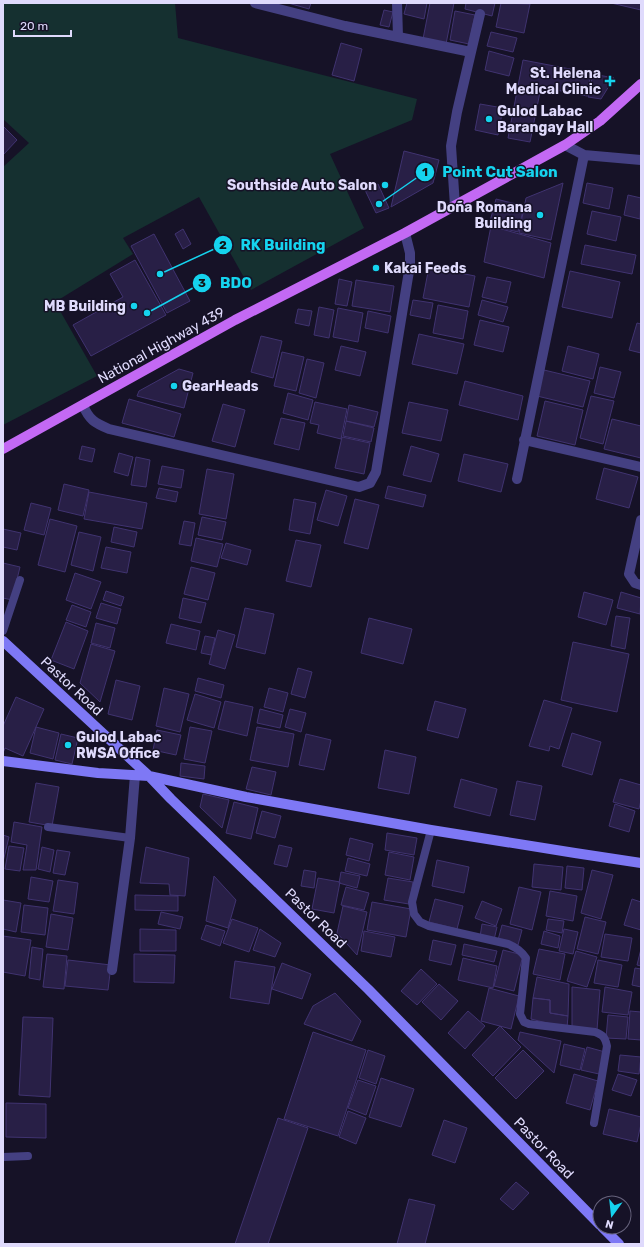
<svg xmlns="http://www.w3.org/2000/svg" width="644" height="1247" viewBox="0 0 644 1247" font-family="Rubik,sans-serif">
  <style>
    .green { fill: #153030 }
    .building { fill: #281f46; stroke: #403370 }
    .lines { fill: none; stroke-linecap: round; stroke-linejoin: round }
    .lane { stroke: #444082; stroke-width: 8 }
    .street { stroke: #444082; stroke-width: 10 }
    .secondary { stroke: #7e78f5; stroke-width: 10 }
    .primary { stroke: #c369f4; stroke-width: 10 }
    .poi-dot { fill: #15d3ee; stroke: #161227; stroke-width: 1.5 }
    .labels { text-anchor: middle; stroke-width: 3; stroke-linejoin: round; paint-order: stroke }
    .poi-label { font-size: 14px; font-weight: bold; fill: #dfdafc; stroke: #161227; text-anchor: end }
    .street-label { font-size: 14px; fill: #dfdafc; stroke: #161227 }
    .leader { fill: none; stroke: #15d3ee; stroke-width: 1.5 }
    .callout-dot { fill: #15d3ee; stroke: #161227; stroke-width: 1.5 }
    .mark-label { font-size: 12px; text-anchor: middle; font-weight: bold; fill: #111 }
    .callout-label { font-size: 15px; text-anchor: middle; font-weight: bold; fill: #15d3ee; stroke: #161227; stroke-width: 3; stroke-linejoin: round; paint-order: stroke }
  </style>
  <rect width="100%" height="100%" fill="#161227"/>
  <path class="green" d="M3,3H175L178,38L417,99L412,120L330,154L364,228L251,290L199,197L123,238L133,254L55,302L97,376L3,425V167L29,143L3,119Z"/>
  <path class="building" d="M288,3H311L309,9Z
    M407,3H427L424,19L404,14Z
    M430,3H454L446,44L423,39Z
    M466,3H495L492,16L465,9Z
    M501,3L530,4L524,33L496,27Z
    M611,3H641V10Z
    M384,10L393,12L389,27L380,25Z
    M455,11L475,15L469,44L450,40Z
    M491,32L517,38L513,52L487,46Z
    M341,43L362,49L354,81L332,75Z
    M489,51L514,58L509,76L485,70Z
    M523,60L591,73L587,96L541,87L530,142L508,138Z
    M593,74L614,78L601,99L588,97Z
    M480,104L503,108L498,135L475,130Z
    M3,126L17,140L3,155Z
    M404,151L439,160L433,183L391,207Z
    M563,183L551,240L519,233L526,198Z
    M587,183L613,188L609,209L583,203Z
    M378,184L389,208L376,213L365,190Z
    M628,195L641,198L640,219L624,215Z
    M496,199L524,206L518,232L489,225Z
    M592,211L621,217L616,241L587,234Z
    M491,226L551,243L544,278L484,262Z
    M183,229L191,244L183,249L175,234Z
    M154,234L190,301L167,313L131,246Z
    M585,245L636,255L632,274L581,264Z
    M135,260L166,315L91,356L73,325L123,297L110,274Z
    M429,267L475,276L469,307L423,298Z
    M570,271L620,282L612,318L562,307Z
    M487,277L511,282L506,303L482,297Z
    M339,279L352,282L347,306L335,304Z
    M356,280L394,286L390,312L352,306Z
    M413,300L433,303L430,319L410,315Z
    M482,300L508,307L503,322L478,315Z
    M438,305L468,311L463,339L433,333Z
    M319,307L334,310L329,338L314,335Z
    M338,308L363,313L358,342L333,337Z
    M298,309L312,311L309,326L295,323Z
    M368,311L391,316L388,333L365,328Z
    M480,320L509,327L503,352L474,345Z
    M637,323L641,324V353L629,350Z
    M419,334L464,344L457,374L412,364Z
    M261,336L282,341L273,378L251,372Z
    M341,346L366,352L360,376L335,370Z
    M568,346L599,354L593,379L562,371Z
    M282,352L304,357L296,391L274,386Z
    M307,359L324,363L316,398L299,393Z
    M600,367L621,372L614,398L594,393Z
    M179,369L193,373L184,408L137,396L139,391Z
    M544,370L590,381L583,407L537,396Z
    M465,381L523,396L518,420L459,405Z
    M288,393L313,400L308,420L283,413Z
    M591,396L614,401L603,444L580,438Z
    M129,399L181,414L174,437L122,423Z
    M545,401L583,410L575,445L537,436Z
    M315,402L347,409L341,439L317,433L319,425L310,423Z
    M409,402L448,410L441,441L402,433Z
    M223,404L245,410L235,447L212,441Z
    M349,405L378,412L374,427L346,421Z
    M281,418L305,423L299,450L274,444Z
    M612,419L641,426V458L604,449Z
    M346,421L374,428L371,442L343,436Z
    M342,437L370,443L364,474L335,468Z
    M82,446L95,449L92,462L79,459Z
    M411,446L439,454L431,482L403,475Z
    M119,453L133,457L128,476L114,472Z
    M464,454L508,464L501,492L458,481Z
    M136,457L150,460L146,487L131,485Z
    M162,466L184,470L181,488L158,484Z
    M604,468L638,477L629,508L596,499Z
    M207,469L234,474L226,519L199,514Z
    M64,484L89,490L83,516L58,510Z
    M388,486L426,495L423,507L385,498Z
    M159,488L178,492L176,502L156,498Z
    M326,490L347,496L338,526L317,520Z
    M89,492L147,503L142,529L84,519Z
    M294,499L316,503L310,534L289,530Z
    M355,499L379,505L368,549L344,543Z
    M31,503L51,508L44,535L24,530Z
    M202,517L226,522L222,540L198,535Z
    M50,519L77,526L65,572L38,565Z
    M184,521L195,523L191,546L179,544Z
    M114,527L137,532L134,547L111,542Z
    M3,529L21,533L17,550L3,547Z
    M79,532L101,537L93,571L71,565Z
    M196,538L223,544L217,567L191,561Z
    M296,540L321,545L311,587L286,581Z
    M226,543L251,550L247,565L221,558Z
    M106,547L131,552L127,573L101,568Z
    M3,563L20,567L12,600L3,598Z
    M191,567L215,573L208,600L184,594Z
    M75,573L101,582L91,609L66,600Z
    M106,591L124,597L121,606L103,600Z
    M584,592L613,600L606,625L578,617Z
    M621,592L641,598L640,614L617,608Z
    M183,598L206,603L201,623L179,618Z
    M101,603L121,609L117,624L96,618Z
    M72,605L91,612L86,627L66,620Z
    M245,608L274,614L265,654L236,647Z
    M616,616L630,618L625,649L611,646Z
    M369,618L412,629L403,664L361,653Z
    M66,622L88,631L74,669L51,660Z
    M96,623L115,628L110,648L91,643Z
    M171,624L200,631L196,650L166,643Z
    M218,630L235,635L225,669L209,664Z
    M205,636L215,638L211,655L201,653Z
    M573,642L629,654L617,712L561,700Z
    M91,644L115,651L100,702L80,683Z
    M298,668L312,672L305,698L291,694Z
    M198,678L224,685L221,698L195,691Z
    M116,680L140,686L132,720L108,714Z
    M164,688L189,694L180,732L156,726Z
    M269,688L288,693L283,712L264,707Z
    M195,694L221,702L214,728L187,720Z
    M16,697L44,709L23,756L5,748L3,753V726Z
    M544,700L572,708L559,749L550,746L549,751L529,746Z
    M225,701L253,707L247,736L218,729Z
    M435,701L466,709L458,738L427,730Z
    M260,709L283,715L280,728L257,723Z
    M290,709L306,713L301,732L285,727Z
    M36,727L59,733L53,759L30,753Z
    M190,727L212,731L205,763L184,759Z
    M257,727L294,734L288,767L250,760Z
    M157,730L181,735L176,755L153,750Z
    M572,733L601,742L592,775L562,766Z
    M61,734L78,738L72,764L55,760Z
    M306,734L331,740L324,770L299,765Z
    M385,750L416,757L409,794L378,788Z
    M181,763L205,766L204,779L180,776Z
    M252,767L276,772L271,795L246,789Z
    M461,779L497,789L490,816L454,807Z
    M620,779L641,785V800L639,809L613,802Z
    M517,781L542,786L535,820L510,815Z
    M36,783L59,787L52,826L29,822Z
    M203,794L229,800L222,828L200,807Z
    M234,802L258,808L251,839L226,833Z
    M615,804L635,811L629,832L609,826Z
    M262,811L281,816L275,838L256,833Z
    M14,822L42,827L36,870H23L27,845L11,842Z
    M387,833L417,838L414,855L385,850Z
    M3,835L9,837L3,862Z
    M350,838L373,844L369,861L346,855Z
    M279,845L292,848L287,867L274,864Z
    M9,846L24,848L20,871L5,869Z
    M42,847L54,850L50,872L38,869Z
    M146,847L189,858L185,896L170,895L169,884L140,883Z
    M57,850L70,852L65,875L53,873Z
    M389,852L414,857L410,880L385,875Z
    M348,858L370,864L367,876L345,871Z
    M437,860L469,867L464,893L432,886Z
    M534,864L563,867L561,890L532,887Z
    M567,866L584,868L582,890L565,888Z
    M304,870L316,872L314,888L301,886Z
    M592,870L613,875L601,919L581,913Z
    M341,872L360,876L357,888L339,883Z
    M214,876L236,900L228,928L206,921Z
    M31,877L53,881L49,902L28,899Z
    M318,878L340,882L334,913L312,909Z
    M388,878L413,882L409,904L384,900Z
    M58,880L78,883L74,914L53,911Z
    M346,887L369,893L364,910L341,905Z
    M519,887L541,892L532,930L510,924Z
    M550,891L577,896L573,921L546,916Z
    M135,895L178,896V911L135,910Z
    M435,899L463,906L457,929L429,922Z
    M632,899L641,902V930L624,925Z
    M3,900L21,903L16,932L3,929Z
    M482,901L502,909L496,926L475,918Z
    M372,902L411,909L406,937L367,930Z
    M24,905L48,908L45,935L21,932Z
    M343,906L367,912L357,955L337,933Z
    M161,912L183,917L180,929L158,924Z
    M51,914L73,918L68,950L46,947Z
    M585,917L606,922L598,954L577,949Z
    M232,919L258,928L249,952L223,943Z
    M548,919L564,921L562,933L546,930Z
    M482,924L497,927L494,940L480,937Z
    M206,925L225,931L220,946L201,939Z
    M502,925L522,930L518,945L498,940Z
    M140,929L176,930V951H140Z
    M260,929L281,943L275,957L253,950Z
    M564,929L578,932L573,954L559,951Z
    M364,931L395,937L391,957L361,951Z
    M544,931L560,936L558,948L541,944Z
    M605,934L632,938L628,961L601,957Z
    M3,936L31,940L25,976L3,972Z
    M433,940L456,945L451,965L429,960Z
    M464,944L497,951L494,962L462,955Z
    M32,947L43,949L40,980L29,978Z
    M539,949L565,954L560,980L533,974Z
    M641,949V966L637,965Z
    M503,950L523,955L514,991L494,986Z
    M576,951L597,957L587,987L567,981Z
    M47,954L67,956L64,989L43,987Z
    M134,954L175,955L174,983L134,982Z
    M463,958L497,966L493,988L458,980Z
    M68,960L111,965L108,990L65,986Z
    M598,960L622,965L618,987L594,983Z
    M235,961L275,967L269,1004L230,998Z
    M282,963L311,974L302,999L272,989Z
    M635,968L641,969V987L632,985Z
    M421,969L437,984L417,1005L401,991Z
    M537,977L569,984L568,1016L550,1013V1000L533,998Z
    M439,984L458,1001L441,1020L422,1002Z
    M572,987L600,990L597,1030L572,1027Z
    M605,987L632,992L628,1015L602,1012Z
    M489,988L519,996L511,1029L481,1021Z
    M335,993L361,1021L352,1041L304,1024L313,1006Z
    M533,998L550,1000V1013L568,1016L567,1028L531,1019Z
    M468,1011L485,1026L465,1049L448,1033Z
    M630,1011L641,1012V1040L628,1039Z
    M608,1015L628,1017L626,1039L606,1038Z
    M23,1017L53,1018L50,1097L19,1095Z
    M500,1026L521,1047L493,1076L472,1055Z
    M313,1032L366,1050L338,1136L284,1119Z
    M520,1032L561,1041L554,1073L518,1040Z
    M564,1044L585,1049L580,1070L560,1065Z
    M587,1047L605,1052L599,1074L581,1070Z
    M368,1050L385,1056L376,1084L359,1078Z
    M523,1050L544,1071L516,1099L495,1078Z
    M620,1055L641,1057L639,1074L618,1071Z
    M574,1074L598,1081L590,1110L566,1103Z
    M618,1074L637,1080L631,1096L612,1090Z
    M381,1078L414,1089L401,1127L369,1117Z
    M358,1080L376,1086L366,1115L348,1108Z
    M6,1103L46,1104V1138L6,1137Z
    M609,1109L641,1117V1124L637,1142L603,1134Z
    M348,1111L366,1118L356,1144L339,1137Z
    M278,1118L308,1128L268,1244H235Z
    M444,1120L467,1128L455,1163L432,1155Z
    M516,1182L529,1193L513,1210L500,1199Z
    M409,1199L435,1205L425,1244H397Z"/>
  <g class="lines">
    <path class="lane" d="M3,631L20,580
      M48,827L130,838
      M431,830L412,902L414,914L420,922L429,926L508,944C517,948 521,951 526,958L520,1014L524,1022L529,1024L595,1032C603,1035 605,1037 607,1046L594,1123
      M3,1157L28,1156"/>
    <path class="street" d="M255,3L345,26L471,52L457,112L451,146L455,206
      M397,3L398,37
      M471,52L480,14
      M565,145L584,155L641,160
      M83,405C89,420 95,423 109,429L359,487L370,483L376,472L410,265V253L405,233
      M524,440L641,467
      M517,479L584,155
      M641,520L629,574L635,583L641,585
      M112,970L130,838L135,775"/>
    <path class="secondary" d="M3,641L149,776L171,799L368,989L600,1225
      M3,761L98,773L149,776L246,797L431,830L575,853L641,863
      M602,1227L619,1244"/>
    <path class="primary" d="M3,449L235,320L405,233L565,145L600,121L641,84"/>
  </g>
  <g class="poi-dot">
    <path d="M608 75h4v4h4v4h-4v4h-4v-4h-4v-4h4z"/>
    <circle cx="489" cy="119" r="4"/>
    <circle cx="385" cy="185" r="4"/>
    <circle cx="540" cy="215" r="4"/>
    <circle cx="376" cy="268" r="4"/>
    <circle cx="134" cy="306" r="4"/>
    <circle cx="174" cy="386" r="4"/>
    <circle cx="68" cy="745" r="4"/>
  </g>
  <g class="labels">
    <g class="poi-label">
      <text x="601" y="78">St. Helena<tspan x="601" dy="16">Medical Clinic</tspan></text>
      <text x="497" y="116" text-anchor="start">Gulod Labac<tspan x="497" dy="16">Barangay Hall</tspan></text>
      <text x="377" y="190">Southside Auto Salon</text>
      <text x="532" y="212">Doña Romana<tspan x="532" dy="16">Building</tspan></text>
      <text x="384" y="273" text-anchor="start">Kakai Feeds</text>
      <text x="126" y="311">MB Building</text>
      <text x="182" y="391" text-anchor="start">GearHeads</text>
      <text x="76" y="742" text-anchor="start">Gulod Labac<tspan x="76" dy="16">RWSA Office</tspan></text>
    </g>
    <g class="street-label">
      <text transform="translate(161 345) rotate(-29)" y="5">National Highway 439</text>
      <text transform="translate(72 686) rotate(43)" y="5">Pastor Road</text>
      <text transform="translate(316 918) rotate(44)" y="5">Pastor Road</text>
      <text transform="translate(544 1148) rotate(46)" y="5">Pastor Road</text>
    </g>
  </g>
  <path class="leader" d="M379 204L425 172M160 274L223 245M147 313L202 283"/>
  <g class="callout-dot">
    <circle cx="379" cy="204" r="4"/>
    <circle cx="160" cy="274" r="4"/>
    <circle cx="147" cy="313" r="4"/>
    <circle cx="425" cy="172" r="10"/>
    <circle cx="223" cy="245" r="10"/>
    <circle cx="202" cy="283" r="10"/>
  </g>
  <g class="mark-label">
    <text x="425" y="176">1</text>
    <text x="223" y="249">2</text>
    <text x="202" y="287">3</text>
  </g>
  <g class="callout-label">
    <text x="500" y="177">Point Cut Salon</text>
    <text x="283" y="250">RK Building</text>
    <text x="236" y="288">BDO</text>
  </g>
  <rect width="644" height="1247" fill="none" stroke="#dfdafc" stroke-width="8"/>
  <g transform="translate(612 1215) rotate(195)"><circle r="19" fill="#161227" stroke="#66627c"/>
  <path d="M0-3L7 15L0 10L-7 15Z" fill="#15d3ee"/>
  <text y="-6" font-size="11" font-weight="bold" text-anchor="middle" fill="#dfdafc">N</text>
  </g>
  <path d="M14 30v6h57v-6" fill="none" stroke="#dfdafc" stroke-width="2"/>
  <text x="20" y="30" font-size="12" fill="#dfdafc" stroke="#161227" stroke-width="3" paint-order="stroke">20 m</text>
</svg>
